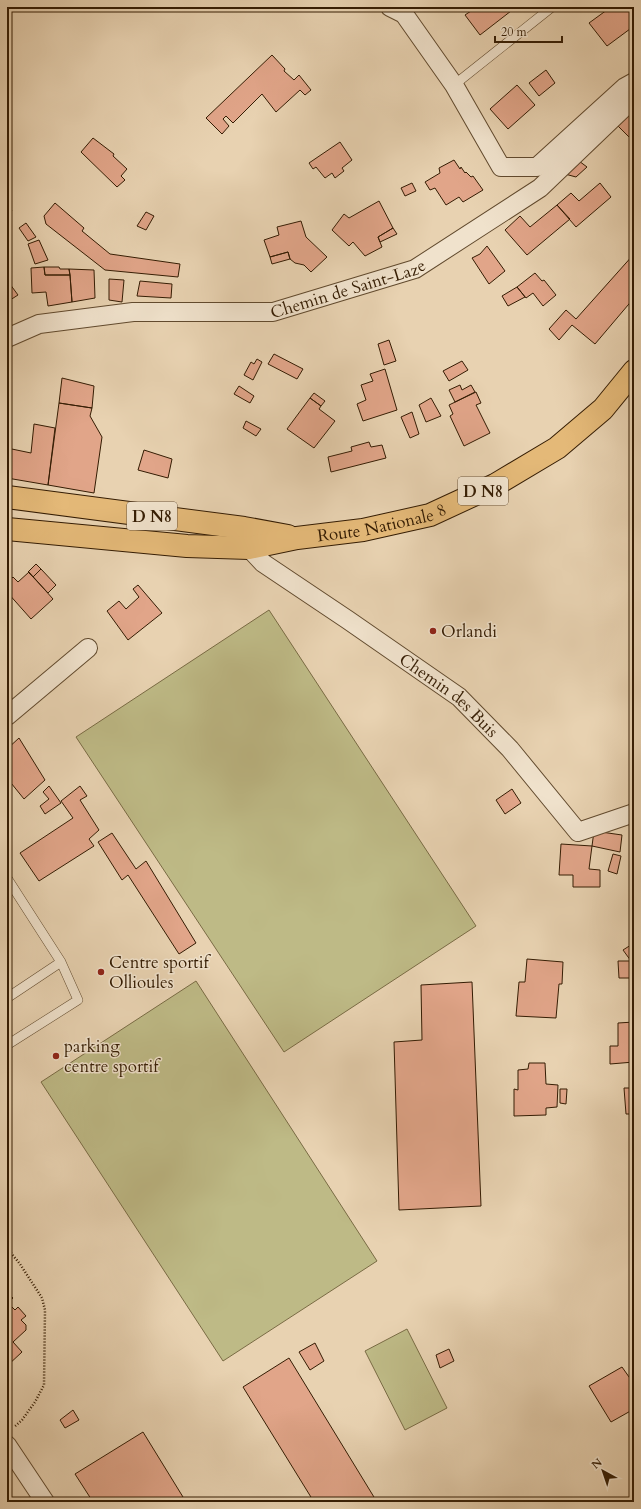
<svg xmlns="http://www.w3.org/2000/svg" width="641" height="1509" viewBox="0 0 641 1509" font-family="Cardo,serif">
  <style>
    .green { fill: #beba86; stroke: #796b44 }
    .building { fill: #e1a589; stroke: #341c03 }
    .lines { fill: none; stroke-linecap: round; stroke-linejoin: round }
    .lane-casing { stroke: #614a2e; stroke-width: 10 }
    .street-casing { stroke: #614a2e; stroke-width: 20 }
    .primary-casing { stroke: #341c03; stroke-width: 24 }
    .path { stroke: #341c03; stroke-width: 2.5; stroke-dasharray: 1 2; stroke-linecap: butt }
    .lane { stroke: #f0e2cc; stroke-width: 9 }
    .street { stroke: #f0e2cc; stroke-width: 18 }
    .primary { stroke: #e4b978; stroke-width: 22 }
    .poi-dot { fill: #8f2418; stroke: #f0e2cc; stroke-width: 1.5 }
    .labels { text-anchor: middle; stroke-width: 3; stroke-linejoin: round; paint-order: stroke }
    .shield { fill: #f0e2cc; stroke: #6c573f; stroke-width: 1 }
    .shield-label { font-size: 16px; font-weight: bold; fill: #341c03 }
    .street-label { font-size: 17px; fill: #341c03; stroke: #f0e2cc }
    .poi-label { font-size: 17px; fill: #341c03; stroke: #f0e2cc; text-anchor: start }
  </style>
  <rect width="100%" height="100%" fill="#e8d2b1"/>
  <filter id="stains"><feTurbulence type="fractalNoise" baseFrequency=".005" numOctaves="4"/><feColorMatrix values="0 0 0 0 .2 0 0 0 0 .09 0 0 0 0 .02 0 0 0 .5 -.17"/></filter>
  <radialGradient id="worn" r=".72"><stop offset=".6" stop-color="#630" stop-opacity="0"/><stop offset="1" stop-color="#630" stop-opacity=".3"/></radialGradient>
  <path class="green" d="M269,610L476,926L284,1052L76,737Z
    M196,981L377,1261L223,1361L41,1082Z
    M407,1329L447,1408L405,1430L365,1351Z"/>
  <path class="building" d="M477,7H507L511,11L480,35L465,15Z
    M611,7H630L634,12V26L607,46L589,23Z
    M272,55L285,69L284,71L294,80L299,75L311,90L305,95L300,90L276,112L262,94L233,123L226,116L223,119L229,126L222,134L206,118Z
    M546,70L555,83L539,96L529,83Z
    M517,85L535,105L508,129L490,109Z
    M630,113L634,118V138L632,140L617,125Z
    M93,138L114,154L113,156L127,169L121,176L125,180L117,187L81,152Z
    M340,142L352,160L342,168L344,171L335,178L332,173L325,178L316,167L313,169L309,163Z
    M454,160L460,169L461,167L465,173L466,172L471,177L473,176L483,190L463,202L459,197L446,205L435,188L430,190L425,182L440,173L439,168Z
    M579,161L587,167L576,177L565,174Z
    M412,183L416,191L405,196L401,188Z
    M600,183L611,197L576,227L557,205L571,193L579,201Z
    M379,201L393,228L378,237L382,247L365,256L353,242L349,246L332,230L344,214L349,218Z
    M55,203L84,228L82,231L110,254L180,264L178,277L105,270L46,224L44,216Z
    M7,204L12,211L7,215Z
    M557,205L570,219L527,255L505,230L520,216L530,227Z
    M146,212L154,216L146,230L137,226Z
    M301,221L306,237L327,257L311,272L304,265L295,263L290,259L288,252L270,257L264,240L279,235L277,227Z
    M26,223L36,237L28,241L19,228Z
    M393,228L397,234L380,242L378,237Z
    M39,240L48,260L35,264L28,244Z
    M487,246L505,271L489,284L472,258L480,254Z
    M288,252L290,259L272,264L270,257Z
    M634,254V298L595,344L572,325L559,340L549,329L566,310L576,319Z
    M44,267H59L60,269H69L70,275H45Z
    M44,267L45,275H70L72,302L48,306L46,292L32,293L31,268Z
    M69,269L94,270L95,298L72,302L70,275Z
    M535,273L542,281L544,280L556,295L543,306L533,293L526,298L517,287Z
    M109,279L124,280L122,302L109,300Z
    M7,280L18,295L7,302Z
    M140,281L172,284L171,298L137,296Z
    M517,287L525,297L508,306L502,296Z
    M389,340L396,361L384,365L378,344Z
    M274,354L303,369L297,379L268,364Z
    M257,359L262,362L253,380L244,375L251,362L254,364Z
    M462,361L468,370L449,381L443,371Z
    M385,369L397,410L363,421L357,404L366,400L361,385L373,381L370,374Z
    M62,378L94,386L92,408L59,403Z
    M460,385L462,390L471,385L475,392L455,402L449,390Z
    M239,386L254,396L250,403L234,394Z
    M476,392L481,403L476,405L490,433L464,446L450,416L453,414L449,405Z
    M314,393L325,401L321,406L310,398Z
    M310,398L321,406L319,409L335,421L314,448L287,429Z
    M431,398L441,416L426,422L419,405Z
    M59,403L92,408L90,416L102,437L94,493L48,485Z
    M412,412L419,434L410,438L401,417Z
    M246,421L261,429L256,436L243,428Z
    M34,424L55,428L48,485L7,478V448L31,453Z
    M369,442L371,447L382,445L386,458L331,472L328,457L352,451L351,447Z
    M144,450L172,459L168,478L138,470Z
    M36,564L41,569L33,577L28,572Z
    M41,569L56,585L48,593L33,577Z
    M29,572L53,599L31,619L7,592V583L13,577L18,582Z
    M138,585L162,613L128,640L107,611L119,601L126,609L139,597L133,589Z
    M19,738L45,780L24,799L7,778V749Z
    M49,786L61,803L45,814L40,806L49,799L43,792Z
    M80,786L87,796L80,800L99,830L89,839L94,846L39,881L20,853L73,818L61,801Z
    M512,789L521,803L505,814L496,800Z
    M594,831L622,835L620,852L592,846Z
    M7,832L11,839L7,842Z
    M112,833L136,869L146,861L196,943L179,954L128,875L122,880L98,842Z
    M561,844L592,846L589,869L600,870V887H573V875H559Z
    M613,854L621,856L617,874L608,871Z
    M634,943V992H633L632,978H619L618,961H631L623,950Z
    M527,959L563,962L562,984H559L556,1018L516,1016L519,982H525Z
    M472,982L481,1206L399,1210L394,1042L422,1040L421,985Z
    M634,1022V1062L610,1064V1046H618V1023Z
    M529,1063H545L546,1084L558,1085L557,1107L546,1108V1115L514,1116V1089L518,1090V1070L528,1069Z
    M624,1088H634V1132H632L631,1114H626Z
    M560,1089H567L566,1104L560,1103Z
    M7,1292L13,1298L8,1303L15,1310L18,1307L26,1316L21,1320L26,1325V1330L13,1342L22,1352L7,1366Z
    M315,1343L324,1361L310,1370L299,1352Z
    M449,1349L454,1361L440,1368L436,1355Z
    M289,1358L377,1502H314L243,1387Z
    M622,1367L634,1384V1409L611,1422L589,1386Z
    M73,1410L79,1420L65,1428L60,1420Z
    M143,1432L183,1497L176,1502H93L75,1474Z"/>
  <g class="lines">
    <defs>
      <path id="lane" d="M454,85L552,7
        M7,878L61,962L78,1000L7,1045
        M7,998L61,962"/>
      <g id="street">
        <path d="M390,7L404,14L454,85L501,167H537L625,87L634,82"/>
        <path id="s1" d="M7,338L39,324L133,312H273L415,269L540,188L634,98"/>
        <path id="s2" d="M249,548L263,563L348,620L459,697L510,749L578,832L634,813"/>
        <path d="M7,716L88,648"/>
        <path d="M7,1445L45,1502"/>
      </g>
      <g id="primary">
        <path d="M7,497L244,528L288,536"/>
        <path id="s3" d="M7,529L187,546L249,548L297,538L363,530L430,515L495,485L557,448L603,409L634,371"/>
      </g>
    </defs>
    <use href="#lane" class="lane-casing"/>
    <use href="#street" class="street-casing"/>
    <use href="#primary" class="primary-casing"/>
    <path class="path" d="M7,1248L20,1264L42,1298L45,1310L44,1385L35,1402L22,1420L14,1427"/>
    <use href="#lane" class="lane"/>
    <use href="#street" class="street"/>
    <use href="#primary" class="primary"/>
  </g>
  <g class="poi-dot">
    <circle cx="433" cy="631" r="4"/>
    <circle cx="101" cy="972" r="4"/>
    <circle cx="56" cy="1056" r="4"/>
  </g>
  <g class="labels">
    <g class="shield">
      <rect x="458" y="477" width="50" height="28" rx="3"/>
      <rect x="127" y="502" width="50" height="28" rx="3"/>
    </g>
    <g class="shield-label">
      <text x="483" y="497">D N8</text>
      <text x="152" y="522">D N8</text>
    </g>
    <g class="street-label">
      <text dy="6" stroke="none"><textPath href="#s1" startOffset="348">Chemin de Saint-Laze</textPath></text>
      <text dy="6" stroke="none"><textPath href="#s3" startOffset="378">Route Nationale 8</textPath></text>
      <text dy="6" stroke="none"><textPath href="#s2" startOffset="249">Chemin des Buis</textPath></text>
    </g>
    <g class="poi-label">
      <text x="441" y="637">Orlandi</text>
      <text x="109" y="968">Centre sportif<tspan x="109" dy="20">Ollioules</tspan></text>
      <text x="64" y="1052">parking<tspan x="64" dy="20">centre sportif</tspan></text>
    </g>
  </g>
  <rect width="641" height="1509" fill="none" stroke="#e8d2b1" stroke-width="24"/>
  <rect x="8" y="8" width="625" height="1493" fill="none" stroke="#341c03" stroke-width="2"/>
  <rect x="12" y="12" width="617" height="1485" fill="none" stroke="#341c03"/>
  <g transform="translate(603 1471) rotate(320)" stroke="#f0e2cc" stroke-width="3" paint-order="stroke">
  <path d="M0-3L7 15L0 10L-7 15Z" fill="#341c03"/>
  <text y="-6" font-size="11" font-weight="bold" text-anchor="middle" fill="#341c03">N</text>
  </g>
  <path d="M495 36v6h67v-6" fill="none" stroke="#341c03" stroke-width="2"/>
  <text x="501" y="36" font-size="12" fill="#341c03" stroke="#f0e2cc" stroke-width="3" paint-order="stroke">20 m</text>
  <rect width="100%" height="100%" filter="url(#stains)"/>
  <rect width="100%" height="100%" fill="url(#worn)"/>
</svg>
